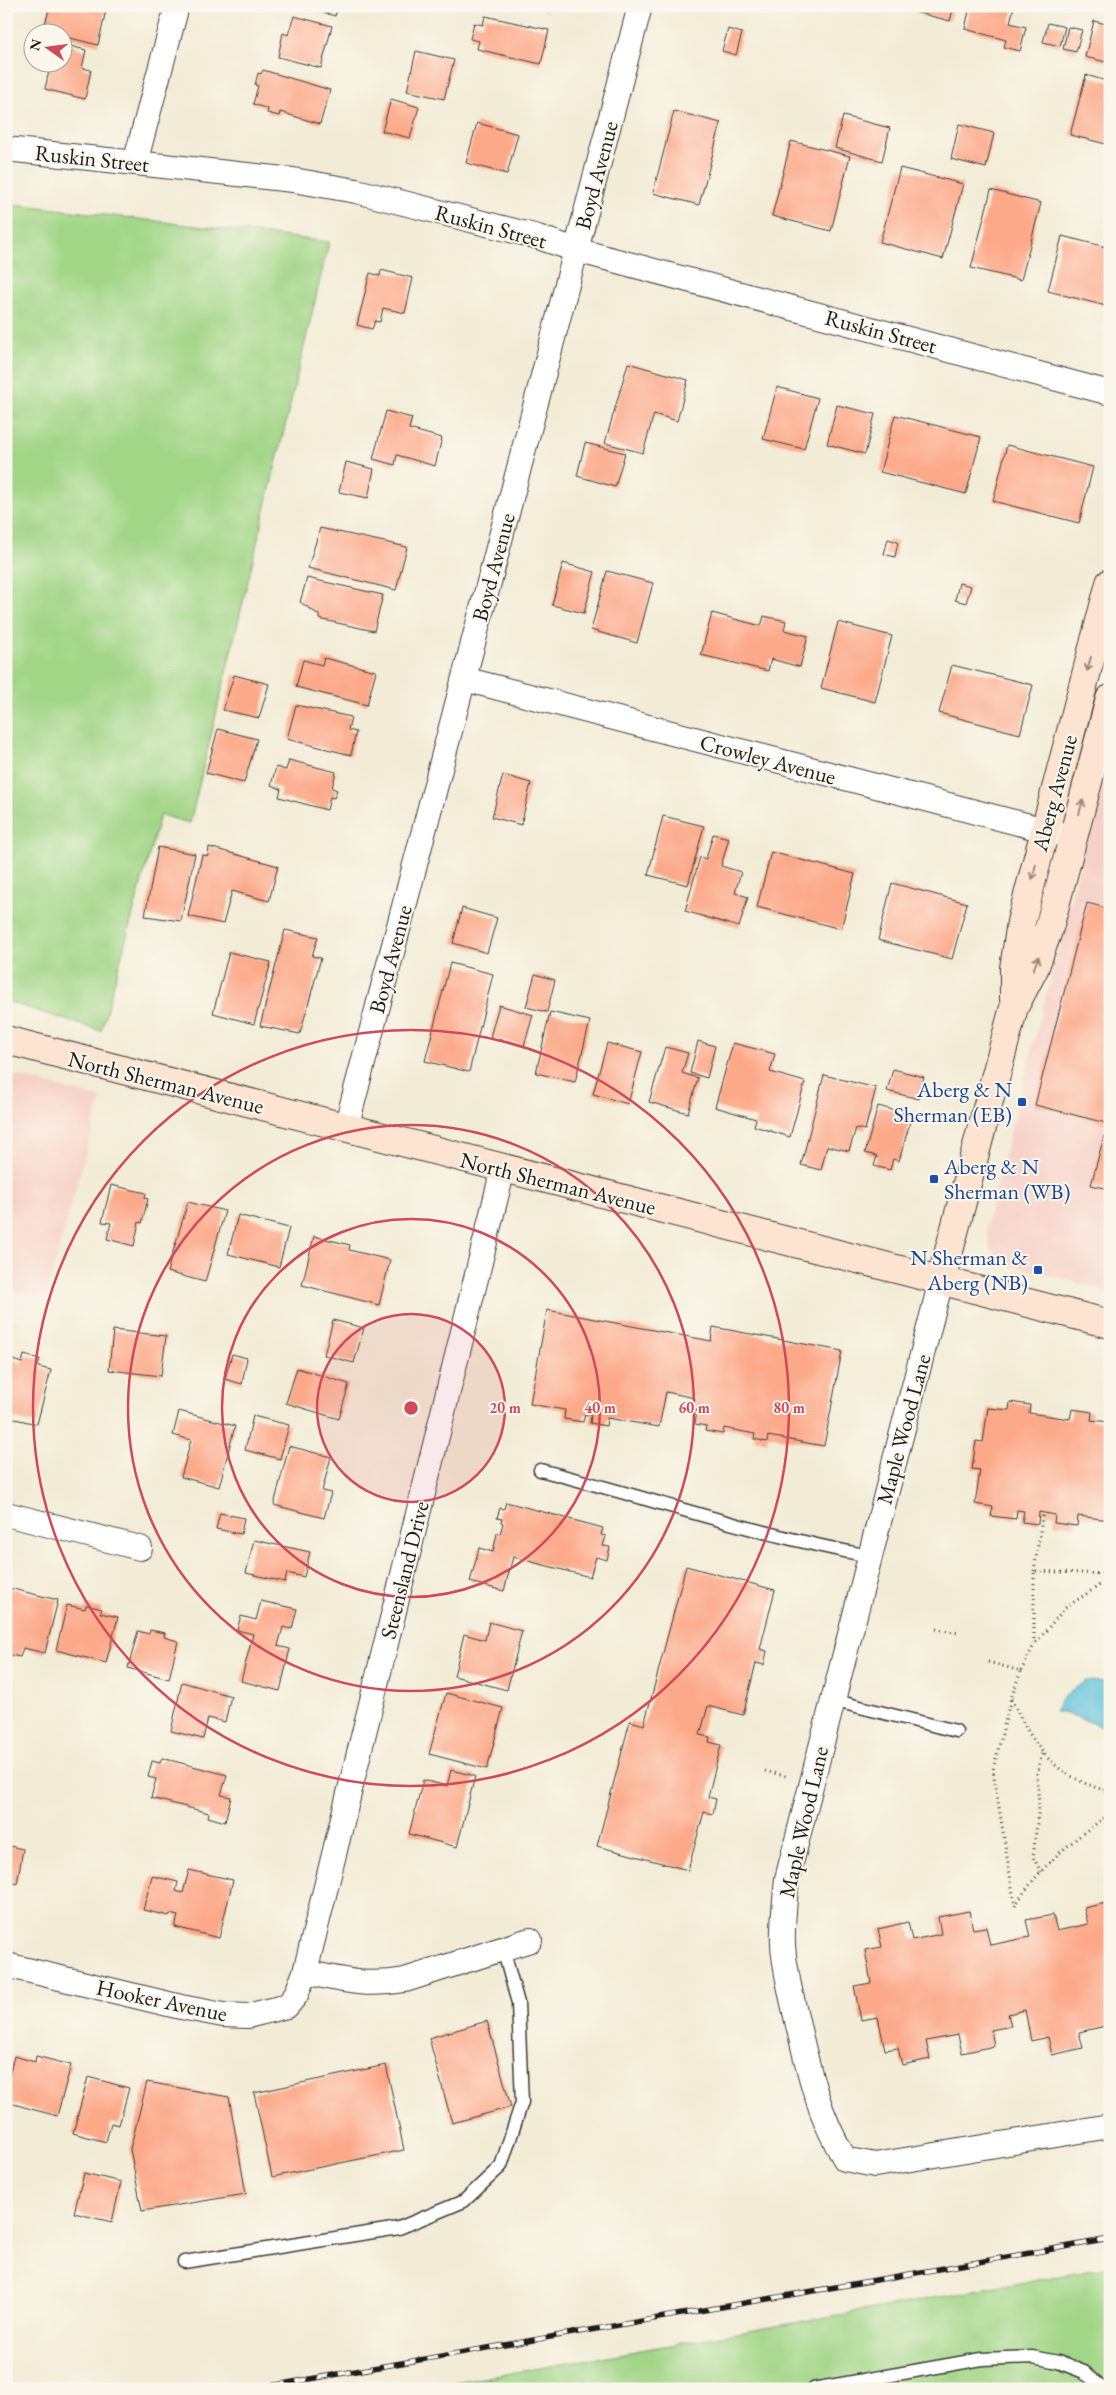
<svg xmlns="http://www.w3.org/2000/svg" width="1116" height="2395" viewBox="0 0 1116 2395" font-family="'EB Garamond',serif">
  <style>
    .built { fill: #f7d1c8 }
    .green { fill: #a2d687; stroke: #5f7952 }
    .water { fill: #5ec3db; stroke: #3d707c }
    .building { fill: #fca989 }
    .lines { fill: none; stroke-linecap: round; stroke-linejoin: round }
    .lane-casing { stroke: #3c3b38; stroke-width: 15 }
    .street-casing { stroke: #3c3b38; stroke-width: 26 }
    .secondary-casing { stroke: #3c3b38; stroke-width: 30 }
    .path { stroke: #3c3b38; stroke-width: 3; stroke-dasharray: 1 4; stroke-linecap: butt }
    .lane { stroke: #fff; stroke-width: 12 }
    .street { stroke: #fff; stroke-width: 24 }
    .secondary { stroke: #fde4d1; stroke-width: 28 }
    .rail-casing { stroke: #1c1c1c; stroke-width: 5.5 }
    .rail { stroke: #fbf7ec; stroke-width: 4; stroke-dasharray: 11; stroke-linecap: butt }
    .oneway { stroke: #988a80 }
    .ring { fill: none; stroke: #d1495b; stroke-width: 2.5 }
    .transit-dot { fill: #1a4fb4; stroke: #fbf7ec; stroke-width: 2 }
    .labels { text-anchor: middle; stroke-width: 4; stroke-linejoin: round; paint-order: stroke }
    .street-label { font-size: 22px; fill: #1c1c1c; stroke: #fbf7ec }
    .transit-label { font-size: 22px; fill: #164399; stroke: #fbf7ec; text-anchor: end }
    .centre { fill: #d1495b; stroke: #fbf7ec; stroke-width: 2.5 }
    .ring-label { font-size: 15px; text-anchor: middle; font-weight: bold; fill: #d1495b; stroke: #fbf7ec; stroke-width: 4; stroke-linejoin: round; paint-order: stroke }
  </style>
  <rect width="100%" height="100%" fill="#fbf7ec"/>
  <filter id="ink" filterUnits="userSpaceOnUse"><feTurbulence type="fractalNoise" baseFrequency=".02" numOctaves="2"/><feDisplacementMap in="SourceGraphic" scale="10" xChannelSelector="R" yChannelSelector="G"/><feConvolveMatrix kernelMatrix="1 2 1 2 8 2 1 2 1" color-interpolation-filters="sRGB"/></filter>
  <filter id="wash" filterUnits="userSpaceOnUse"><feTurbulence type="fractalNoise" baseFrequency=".0096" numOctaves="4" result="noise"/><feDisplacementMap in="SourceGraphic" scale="20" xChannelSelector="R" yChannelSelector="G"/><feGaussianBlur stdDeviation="1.12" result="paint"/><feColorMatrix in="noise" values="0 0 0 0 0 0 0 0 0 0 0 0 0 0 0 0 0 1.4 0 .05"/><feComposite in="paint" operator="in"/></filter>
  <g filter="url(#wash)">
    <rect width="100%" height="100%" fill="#f2ecd6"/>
    <path class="built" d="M1110,749V1292L1004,1263L990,1248L986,1226Z
      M6,1073L101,1098L45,1299L6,1288Z"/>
    <path class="green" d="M6,203L329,242L190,823L160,815L101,1031L6,1001Z
      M1110,2267V2389H421Z"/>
    <path class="water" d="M1085,1681L1110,1682V1730L1064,1712H1054L1063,1698Z"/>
    <g id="blocks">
      <path class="building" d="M50,6H107L98,45L62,36V32H59L60,28L45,24Z
        M303,6H338L335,16Z
        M532,6H547L546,11Z
        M791,6H805L804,10Z
        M892,6H954L950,21Z
        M970,6H1014L1010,23L1026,27L1020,51L1004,47L1006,40L965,29Z
        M294,16L332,26L321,68L278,57L283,33L288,35Z
        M485,16L549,30L541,64L477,49L479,41L470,39L474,23L483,25Z
        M1094,21L1110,25V63L1085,57Z
        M1048,23L1065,27L1060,46L1043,42Z
        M1068,27L1082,30L1076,52L1063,49Z
        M728,29L742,33L736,55L722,51Z
        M62,44L86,50L82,68L91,70L85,99L45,89L51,62H62Z
        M416,51L454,60L444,99L407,91Z
        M263,70L330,90L320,124L280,112L279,116L267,113L268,109L253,104L258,86L255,85L258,73L261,74Z
        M1086,75L1110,82V145L1070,135Z
        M391,99L419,107L410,138L382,131Z
        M674,111L721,123L699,205L653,193Z
        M843,116L890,128L882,161L835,148Z
        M477,123L518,134L507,174L466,163Z
        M959,124L994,133L986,168L951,159Z
        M791,141L850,156L831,231L772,216Z
        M900,168L963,184L943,259L880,242Z
        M991,190L1041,203L1021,280L971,268Z
        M1062,236L1110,248V307L1048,291Z
        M381,270L413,278L405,313L383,308L380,322L375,321L372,329L357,325L370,273L380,276Z
        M628,363L688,380L677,421L654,414L643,453L605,443Z
        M777,387L818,398L804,449L763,439Z
        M837,405L875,414L865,454L827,444Z
        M386,411L412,418L409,429L442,438L435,466L397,455L395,465L373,459Z
        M895,415L981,437L966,494L880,472Z
        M585,443L625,453L615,487L577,476Z
        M1007,445L1093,467L1079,523L993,501Z
        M346,462L374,469L368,498L339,492Z
        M320,528L407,547L396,590L308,568Z
        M888,539L898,542L895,557L884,554Z
        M563,563L595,572L584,613L552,605Z
        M607,571L653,583L637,643L591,630Z
        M307,578L383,595L374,631L319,619V615L300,602Z
        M959,583L971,586L966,603L955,600Z
        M712,613L761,626L764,616L786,621L784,630L808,636L800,667L771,659L768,671L701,655Z
        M838,622L892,636L875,702L821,688Z
        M324,658L376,671L367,705L296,687L303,660L322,665Z
        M952,665L1033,685L1020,734L939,713Z
        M234,675L269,684L259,718L223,710Z
        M296,705L351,717L348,730L356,732L351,755L287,739Z
        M218,729L257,739L244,783L206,773Z
        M289,760L336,772L332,788L337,790L334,798L330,797L327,810L279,797L281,789L271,785L276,767L286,770Z
        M503,775L531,783L521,825L492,817Z
        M663,816L704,826L688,885L648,875Z
        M713,834L729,838L721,866L741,872L735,893L748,897L739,927L685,911L700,857L706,859Z
        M158,847L195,854L181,921L145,916Z
        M209,847L278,866L269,901L232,891L223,924L188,916L202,855L208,856Z
        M771,852L855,874L841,929L757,907Z
        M892,883L967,903L952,959L878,940Z
        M1087,903L1110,909V1124L1035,1105Z
        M462,908L497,918L487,953L453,943Z
        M285,930L318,937L312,956L321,958L300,1034L260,1026Z
        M229,952L271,962L254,1024L213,1013Z
        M450,963L493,974L469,1072L425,1061Z
        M535,974L555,980L547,1012L526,1007Z
        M499,1005L533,1015L524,1046L490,1037Z
        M550,1012L590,1021L575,1082L536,1073Z
        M698,1041L715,1046L707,1078L690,1073Z
        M607,1043L642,1052L628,1104L593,1094Z
        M733,1043L775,1054L770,1072L805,1082L790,1137L754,1126L756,1119L715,1107Z
        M665,1047L688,1053L682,1073L698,1078L688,1113L649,1102Z
        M893,1069L924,1077L919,1099L887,1091Z
        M824,1075L876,1088L865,1130L856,1128L849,1151L827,1146L821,1170L801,1165Z
        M878,1106L912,1115L899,1161L893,1159L890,1170L874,1166L877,1156L865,1153Z
        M1104,1136L1110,1138V1189L1091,1185Z
        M111,1185L146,1193L145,1198L148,1199L142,1223L139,1222L134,1246L107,1239L111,1223L102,1222Z
        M188,1202L225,1211L205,1282L167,1272Z
        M238,1215L289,1228L279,1267L228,1254Z
        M314,1236L350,1245L349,1250L390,1260L379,1305L302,1285Z
        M547,1310L711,1341L713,1327L842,1351L824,1446L768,1436L767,1442L754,1439L755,1434L724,1428L723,1434L705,1431L706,1426L695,1424L697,1410L692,1409L695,1398L666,1392L659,1427L607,1418L606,1426L590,1423L591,1415L585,1414L583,1422L564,1419L565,1410L530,1404Z
        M333,1320L364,1328L354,1363L324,1355Z
        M113,1330L166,1336L161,1376L109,1370Z
        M232,1354L247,1358L242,1384L225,1379Z
        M24,1355L40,1359L38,1367L51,1370L37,1424L6,1417V1358L22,1363Z
        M297,1368L349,1384L339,1419L286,1403Z
        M1010,1402L1030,1405L1029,1413L1070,1419L1072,1409L1092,1412L1091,1420L1110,1422V1520L1078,1516L1077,1526L1054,1523L1055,1515L1039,1512L1038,1524L1022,1522L1024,1511L1017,1510L1016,1519L991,1516L993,1507L975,1504L980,1470L972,1469L976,1441L983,1442L988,1408L1009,1410Z
        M179,1411L235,1426L219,1487L181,1477L191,1440L173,1435Z
        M253,1416L289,1425L280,1459L245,1450Z
        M289,1446L331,1457L322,1491L331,1493L324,1518L274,1505Z
        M506,1502L603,1528L601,1535L606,1536L603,1546L610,1547L607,1560L596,1557L590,1577L513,1557L504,1591L470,1582L479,1548L493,1552L497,1533L500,1534L503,1523L501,1522L502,1519L497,1518L500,1508L504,1509Z
        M220,1513L244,1518L241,1534L216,1529Z
        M254,1540L310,1552L304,1577L287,1573L285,1582L246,1573Z
        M686,1566L775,1590L760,1649L767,1651L764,1665L756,1663L743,1715L708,1706L700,1735L710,1737L709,1742L721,1745L708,1797L716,1799L713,1814L704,1812L688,1870L597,1846L630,1721L644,1725Z
        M9,1588L58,1600L45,1653L23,1648L20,1657L6,1654V1601Z
        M261,1601L297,1609L292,1629L283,1627L278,1646L290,1649L280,1691L241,1681L253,1634L237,1630L241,1616L256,1620Z
        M67,1605L85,1609L86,1605L102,1609L100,1613L118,1617L106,1663L56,1650Z
        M489,1622L522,1631L507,1690L454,1676L464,1634L485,1640Z
        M150,1630L165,1633L164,1637L178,1641L169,1679L128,1668L138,1631L149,1634Z
        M182,1682L231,1696L225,1722L208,1718L203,1739L171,1731Z
        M446,1693L503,1708L487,1769L429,1754Z
        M162,1758L227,1775L221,1795L231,1797L225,1822L208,1817L209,1813L151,1798L156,1779L148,1777L152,1761L160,1763Z
        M451,1770L475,1776L457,1847L409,1834L423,1780L447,1786Z
        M6,1845L23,1849L17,1884L12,1882V1885L6,1884Z
        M189,1870L233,1880L219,1938L175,1927L178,1916L170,1914L169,1916L143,1910L152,1876L178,1882L176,1891L183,1893Z
        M1110,1902V2025L1079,2032L1083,2048L1052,2055L1048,2037L1031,2041L1025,2010L1008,2014L1011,2026L991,2030L994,2046L962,2053L958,2035L926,2041L930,2059L902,2065L898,2048L885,2050L878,2017L861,2020L854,1986L871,1983L865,1950L882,1947L878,1929L908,1922L912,1940L941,1934L938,1917L969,1911L973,1929L986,1927L990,1945L1030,1937L1026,1920L1053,1915L1057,1931L1088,1924L1084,1908Z
        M487,2021L511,2107L452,2123L429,2038Z
        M14,2056L35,2062L36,2056L71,2065L57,2116L6,2102V2087Z
        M386,2065L404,2150L272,2177L254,2093Z
        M88,2077L129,2088L119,2125L111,2123L106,2142L73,2133Z
        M147,2082L229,2097L246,2194L142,2211L130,2149Z
        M84,2173L121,2182L112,2222L74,2213Z"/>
    </g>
  </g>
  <g filter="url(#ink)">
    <use href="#blocks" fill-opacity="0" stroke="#3c3b38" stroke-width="1"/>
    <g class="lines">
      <defs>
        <path id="lane" d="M540,1470C650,1498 757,1535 869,1556
          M832,1700L956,1731
          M184,2262L399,2228L464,2201L501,2166L522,2102L518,2003L503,1949
          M813,2389L982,2359L1033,2357L1058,2362L1084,2372L1104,2389"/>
        <path id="street" d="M6,149L293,180L356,191L538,237L576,250L1110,393
          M135,163L177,6
          M464,679L1064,835
          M346,1128L640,6
          M941,1281L787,1879C785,1901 782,1922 783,1944C784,1966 790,1990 795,2012C807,2064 817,2113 845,2159L875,2165L1110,2126
          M6,1514L140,1548
          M6,1965L181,2007L223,2015L248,2016L287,2006L296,1995L305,1972C343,1980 366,1987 405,1980L530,1940
          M305,1972L503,1169"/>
        <path id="secondary" d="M1014,1000V968L1021,922L1110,583
          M6,1040L1110,1324
          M941,1281L1014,1007L1034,969L1049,928L1110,699"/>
      </defs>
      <use href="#lane" class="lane-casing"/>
      <use href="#street" class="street-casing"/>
      <use href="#secondary" class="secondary-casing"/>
      <path class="path" d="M1034,1571L1043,1513
        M1106,1574L1110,1527
        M936,1629L959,1633
        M988,1662L1021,1671L1011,1698L993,1770L1015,1906C1038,1868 1073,1839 1110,1814
        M1021,1671L1034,1645V1571L1106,1574V1581L1065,1608L1034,1645
        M1011,1699C1037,1751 1052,1775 1110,1792
        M765,1771L786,1776
        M1041,1872L1033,1857L1039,1807L1037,1774L1042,1753"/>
      <use href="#lane" class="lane"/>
      <use href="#street" class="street"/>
      <use href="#secondary" class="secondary"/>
      <defs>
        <path id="rail" d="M253,2389L1110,2239"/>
      </defs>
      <use href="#rail" class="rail-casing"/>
      <use href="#rail" class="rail"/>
    </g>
    <defs><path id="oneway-shaft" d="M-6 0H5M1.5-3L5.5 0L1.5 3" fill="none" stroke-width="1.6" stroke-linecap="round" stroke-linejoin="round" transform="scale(1.25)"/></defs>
    <g class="oneway">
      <use href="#oneway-shaft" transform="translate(1089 664) rotate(105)"/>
      <use href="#oneway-shaft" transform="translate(1081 807) rotate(-75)"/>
      <use href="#oneway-shaft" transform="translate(1034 872) rotate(104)"/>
      <use href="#oneway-shaft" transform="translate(1036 963) rotate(-69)"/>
    </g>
  </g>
  <circle cx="411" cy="1408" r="94" fill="#d1495b" fill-opacity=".12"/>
  <g class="ring">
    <circle cx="411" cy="1408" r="94"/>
    <circle cx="411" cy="1408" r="189"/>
    <circle cx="411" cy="1408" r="283"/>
    <circle cx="411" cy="1408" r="378"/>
  </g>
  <g class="transit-dot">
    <rect x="1017" y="1097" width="10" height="10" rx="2.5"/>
    <rect x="929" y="1174" width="10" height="10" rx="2.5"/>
    <rect x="1033" y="1265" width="10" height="10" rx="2.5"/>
  </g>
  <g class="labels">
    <g class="street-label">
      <text transform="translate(92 158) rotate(6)" y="8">Ruskin Street</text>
      <text transform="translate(596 175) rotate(-75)" y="8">Boyd Avenue</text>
      <text transform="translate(491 226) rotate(15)" y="8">Ruskin Street</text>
      <text transform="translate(881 331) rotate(15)" y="8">Ruskin Street</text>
      <text transform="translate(493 567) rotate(-75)" y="8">Boyd Avenue</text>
      <text transform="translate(768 759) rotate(15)" y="8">Crowley Avenue</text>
      <text transform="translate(1054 793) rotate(-75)" y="8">Aberg Avenue</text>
      <text transform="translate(390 959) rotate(-75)" y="8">Boyd Avenue</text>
      <text transform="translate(166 1082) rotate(14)" y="8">North Sherman Avenue</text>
      <text transform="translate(558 1183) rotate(14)" y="8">North Sherman Avenue</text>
      <text transform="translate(903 1429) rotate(-75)" y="8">Maple Wood Lane</text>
      <text transform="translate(404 1570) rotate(-76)" y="8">Steensland Drive</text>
      <text transform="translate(803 1822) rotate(-77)" y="8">Maple Wood Lane</text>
      <text transform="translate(162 2000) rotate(12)" y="8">Hooker Avenue</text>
    </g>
    <g class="transit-label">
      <text x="1012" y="1097">Aberg &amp; N<tspan x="1012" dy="25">Sherman (EB)</tspan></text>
      <text x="944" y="1174" text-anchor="start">Aberg &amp; N<tspan x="944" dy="25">Sherman (WB)</tspan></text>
      <text x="1028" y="1265">N Sherman &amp;<tspan x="1028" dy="25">Aberg (NB)</tspan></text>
    </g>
  </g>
  <circle cx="411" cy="1408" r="8" class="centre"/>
  <g class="ring-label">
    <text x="505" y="1413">20 m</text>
    <text x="600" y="1413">40 m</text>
    <text x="694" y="1413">60 m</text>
    <text x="789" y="1413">80 m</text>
  </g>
  <rect width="1116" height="2395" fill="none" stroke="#fbf7ec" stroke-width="25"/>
  <g transform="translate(48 48) rotate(284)"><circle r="24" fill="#fbf7ec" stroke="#a29f99"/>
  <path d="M0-4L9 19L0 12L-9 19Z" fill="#d1495b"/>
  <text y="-8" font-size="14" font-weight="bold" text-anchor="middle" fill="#1c1c1c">N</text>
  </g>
</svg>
